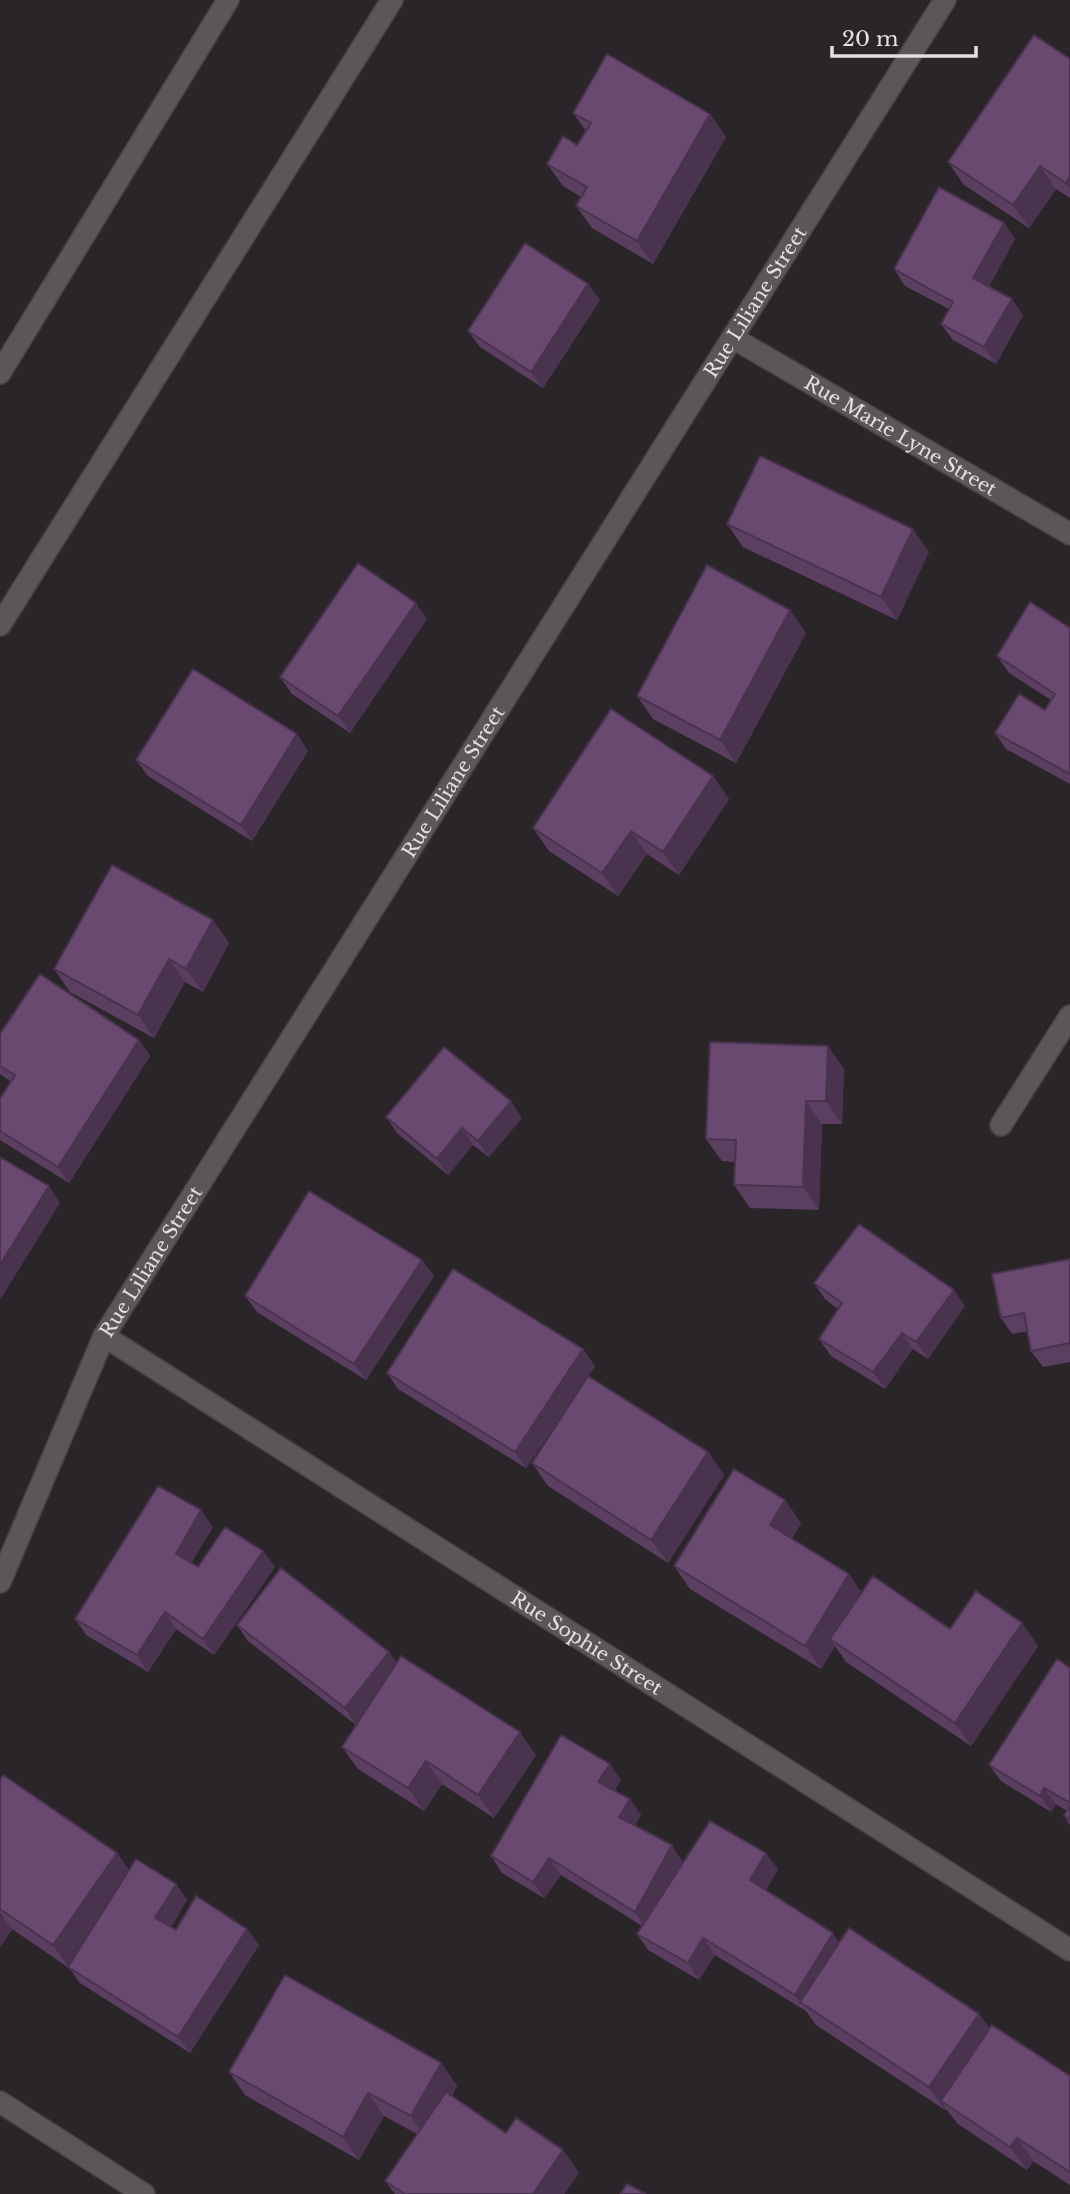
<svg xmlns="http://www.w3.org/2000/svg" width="1070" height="2194" viewBox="0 0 1070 2194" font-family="'Libre Baskerville',serif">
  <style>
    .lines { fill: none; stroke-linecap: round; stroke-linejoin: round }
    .lane-casing { stroke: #444043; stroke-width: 24 }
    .street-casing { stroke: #444043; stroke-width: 24 }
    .lane { stroke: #5c5659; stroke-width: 21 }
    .street { stroke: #5c5659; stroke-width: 21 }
    .wall { fill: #5b3f61 }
    .shaded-wall { fill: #4a334f }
    .building { fill: #6a4971; stroke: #4a334f; stroke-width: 2 }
    .labels { text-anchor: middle; stroke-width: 5; stroke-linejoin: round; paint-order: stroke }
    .street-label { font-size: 19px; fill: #e3e0e2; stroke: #2a2528 }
  </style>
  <rect width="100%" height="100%" fill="#2a2528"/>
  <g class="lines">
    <defs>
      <path id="lane" d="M0,373L228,0
        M0,625L392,0"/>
      <g id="street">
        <path id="s1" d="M733,338L1070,534"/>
        <path d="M1001,1125L1070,1016"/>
        <path id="s2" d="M104,1336L1070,1950"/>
        <path id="s3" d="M0,1582L104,1336L945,0"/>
        <path d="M0,2102L144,2194"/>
      </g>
    </defs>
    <use href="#lane" class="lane-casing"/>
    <use href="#street" class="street-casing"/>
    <use href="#lane" class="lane"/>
    <use href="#street" class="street"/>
  </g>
  <path class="wall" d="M1070,59V198L1056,189L1029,228L964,185L948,162Z
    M573,113L710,114L726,137L653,264L592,228L576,206L581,197L563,186L547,164L577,145L586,131Z
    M1015,239L989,286L1023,315L996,364L953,340L941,324L949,309L905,286L894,269Z
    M600,300L543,388L480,347L468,331Z
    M727,524L929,552L897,620L743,547Z
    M427,619L350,733L292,694L280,677Z
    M1070,628V784L1006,749L995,733L1045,710L1051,700L1009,673L997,656Z
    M806,633L736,763L653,719L637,696Z
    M308,751L252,841L148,776L136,760Z
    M729,799L679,875L647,854L618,896L549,851L533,828Z
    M213,920L229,943L203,992L185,982L154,1038L70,992L54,969Z
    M0,1034L139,1040L150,1056L69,1183L0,1140V1099L11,1082L0,1074Z
    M844,1069L842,1124H822L819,1210L750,1208L734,1185L735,1162L722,1161L706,1139Z
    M386,1117L522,1118L489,1157L473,1145L448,1175L397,1133Z
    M1070,1259V1362L1043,1367L1031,1351L1028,1331L1012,1334L1001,1318Z
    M434,1276L366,1380L257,1312L245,1296Z
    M814,1283L965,1306L928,1359L913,1349L885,1389L831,1356L819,1339L838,1309L825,1299Z
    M595,1366L526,1468L398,1389L387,1373Z
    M708,1452L724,1475L668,1563L548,1486L532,1463Z
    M785,1500L801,1523L792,1539L862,1592L950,1629L1038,1646L971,1746L846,1662L835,1646L821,1669L690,1589L674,1566Z
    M213,1527L191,1563L198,1567L263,1551L275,1567L214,1655L176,1629L148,1672L86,1635L75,1619Z
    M237,1625L389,1652L397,1663L536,1755L494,1818L442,1784L424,1811L358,1769L342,1747L356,1725L248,1641Z
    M1070,1668V1825L1064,1816L1067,1811L1056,1804L1051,1812L1001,1781L989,1765Z
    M0,1780L117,1853L129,1870L176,1884L187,1900L171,1927L176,1930L259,1945L190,2053L80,1983L69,1968L12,1929L0,1947Z
    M621,1780L615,1790L641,1815L635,1825L683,1862L778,1869L766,1890L839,1943L979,2014L990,2029L1070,2076V2185L1033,2161L1027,2170L958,2124L946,2109L945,2110L816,2025L806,2011L715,1955L699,1980L648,1950L637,1934L642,1926L561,1875L544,1898L502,1873L491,1856Z
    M441,2063L457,2086L452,2096L506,2133L563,2150L579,2173L564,2194H395L385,2181L417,2134L384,2116L359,2160L245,2095L229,2072Z"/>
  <path class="shaded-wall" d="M710,114L726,137L653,264L637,241Z
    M1040,166L1056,189L1029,228L1013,205Z
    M1070,176V189L1066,183Z
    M1004,223L1015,239L985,294L973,278Z
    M588,284L600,300L543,388L531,372Z
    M1012,299L1023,315L996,364L984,347Z
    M913,529L929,552L897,620L881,597Z
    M416,603L427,619L350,733L338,716Z
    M790,610L806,633L736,763L720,740Z
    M297,734L308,751L252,841L241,825Z
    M713,776L729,799L679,875L663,852Z
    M631,831L647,854L618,896L602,873Z
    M213,920L229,943L203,992L186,969Z
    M169,959L185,982L154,1038L138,1015Z
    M139,1040L150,1056L69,1183L58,1167Z
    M828,1046L844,1069L842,1124L826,1101Z
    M511,1101L522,1118L489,1157L478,1141Z
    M806,1101L822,1124L819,1210L803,1187Z
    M462,1128L473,1145L448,1175L437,1159Z
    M49,1186L60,1203L0,1300V1265Z
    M422,1260L434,1276L366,1380L354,1364Z
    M954,1290L965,1306L928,1359L916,1342Z
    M902,1333L913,1349L885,1389L873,1372Z
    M583,1349L595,1366L526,1468L515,1452Z
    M708,1452L724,1475L668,1563L651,1540Z
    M785,1500L801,1523L786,1548L770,1525Z
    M201,1510L213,1527L187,1570L176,1554Z
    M263,1551L275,1567L214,1655L203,1639Z
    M849,1574L865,1597L830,1639L835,1646L821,1669L805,1646Z
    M165,1612L176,1629L148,1672L137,1655Z
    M1022,1623L1038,1646L971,1746L955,1723Z
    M389,1652L400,1668L356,1725L345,1708Z
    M520,1732L536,1755L494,1818L478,1795Z
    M426,1761L442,1784L424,1811L408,1788Z
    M610,1764L621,1780L610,1798L598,1782Z
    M1044,1788L1056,1804L1051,1812L1040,1796Z
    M630,1799L641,1815L631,1833L619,1817Z
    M672,1845L683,1862L646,1929L635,1912Z
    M117,1853L133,1876L69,1968L53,1945Z
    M766,1853L778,1869L762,1896L750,1880Z
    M549,1858L561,1875L544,1898L533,1882Z
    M176,1884L187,1900L167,1934L155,1918Z
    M0,1912L12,1929L0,1947Z
    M247,1929L259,1945L190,2053L178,2037Z
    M833,1933L844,1950L800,2002L806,2011L795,1995Z
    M703,1938L715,1955L699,1980L688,1963Z
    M979,2014L995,2037L941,2101L946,2109L945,2110L929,2087Z
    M441,2063L457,2086L427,2139L411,2116Z
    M368,2093L384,2116L359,2160L343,2137Z
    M1017,2138L1033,2161L1027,2170L1010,2147Z
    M563,2150L579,2173L564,2194H533Z"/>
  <path class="building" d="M1034,35L1070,59V176L1066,183L1040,166L1013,205L948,162Z
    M607,54L710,114L637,241L576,206L587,187L547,164L563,136L577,145L591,123L573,113Z
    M939,187L1004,223L973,278L1012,299L984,347L941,324L953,302L894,269Z
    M525,243L588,284L531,372L468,331Z
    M760,456L913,529L881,597L727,524Z
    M358,563L416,603L338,716L280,677Z
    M707,565L790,610L720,740L637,696Z
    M1030,602L1070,628V774L995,733L1019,694L1045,710L1055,694L997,656Z
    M193,669L297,734L241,825L136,760Z
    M611,709L713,776L663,852L631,831L602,873L533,828Z
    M112,865L213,920L186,969L169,959L138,1015L54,969Z
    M40,974L139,1040L58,1167L0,1131V1099L15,1075L0,1066V1034Z
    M710,1042L828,1046L826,1101H806L803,1187L734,1185L736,1140L706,1139Z
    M444,1047L511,1101L478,1141L462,1128L437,1159L386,1117Z
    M0,1157L49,1186L0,1265Z
    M309,1191L422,1260L354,1364L245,1296Z
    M859,1224L954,1290L916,1342L902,1333L873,1372L819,1339L842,1303L814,1283Z
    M1070,1259V1343L1031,1351L1024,1313L1001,1318L992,1274Z
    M453,1269L583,1349L515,1452L387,1373Z
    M588,1376L708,1452L651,1540L532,1463Z
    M734,1469L785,1500L770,1525L849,1574L805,1646L674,1566Z
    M158,1486L201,1510L176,1554L198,1567L225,1527L263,1551L203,1639L165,1612L137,1655L75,1619Z
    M281,1568L389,1652L345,1708L237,1625Z
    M873,1576L950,1629L976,1591L1022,1623L955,1723L830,1639Z
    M401,1656L520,1732L478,1795L426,1761L408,1788L342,1747Z
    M1057,1659L1070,1668V1803L1044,1788L1040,1796L989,1765Z
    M561,1735L610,1764L598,1782L630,1799L619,1817L672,1845L635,1912L549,1858L533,1882L491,1856Z
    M3,1775L117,1853L53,1945L0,1909V1780Z
    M1070,1805V1820L1064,1816Z
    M710,1821L766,1853L750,1880L833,1933L795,1995L703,1938L688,1963L637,1934Z
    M136,1859L176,1884L155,1918L176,1930L196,1896L247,1929L178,2037L68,1967Z
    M849,1928L979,2014L929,2087L800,2002Z
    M285,1975L441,2063L411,2116L368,2093L343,2137L229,2072Z
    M992,2025L1070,2076V2172L1017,2138L1010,2147L941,2101Z
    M446,2092L506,2133L516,2118L563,2150L533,2194H405L385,2181Z
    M627,2184L646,2194H620Z"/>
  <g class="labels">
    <g class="street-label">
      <text dy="7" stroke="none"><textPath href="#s3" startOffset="1489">Rue Liliane Street</textPath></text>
      <text dy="7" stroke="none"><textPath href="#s1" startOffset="194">Rue Marie Lyne Street</textPath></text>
      <text dy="7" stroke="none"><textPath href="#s3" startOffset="922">Rue Liliane Street</textPath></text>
      <text dy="7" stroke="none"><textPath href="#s3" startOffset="355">Rue Liliane Street</textPath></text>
      <text dy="7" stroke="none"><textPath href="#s2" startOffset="572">Rue Sophie Street</textPath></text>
    </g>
  </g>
  <path d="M832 46v10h144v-10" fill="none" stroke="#e3e0e2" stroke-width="3.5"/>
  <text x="842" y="46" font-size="21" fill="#e3e0e2" stroke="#2a2528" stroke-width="5" paint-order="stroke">20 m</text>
</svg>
